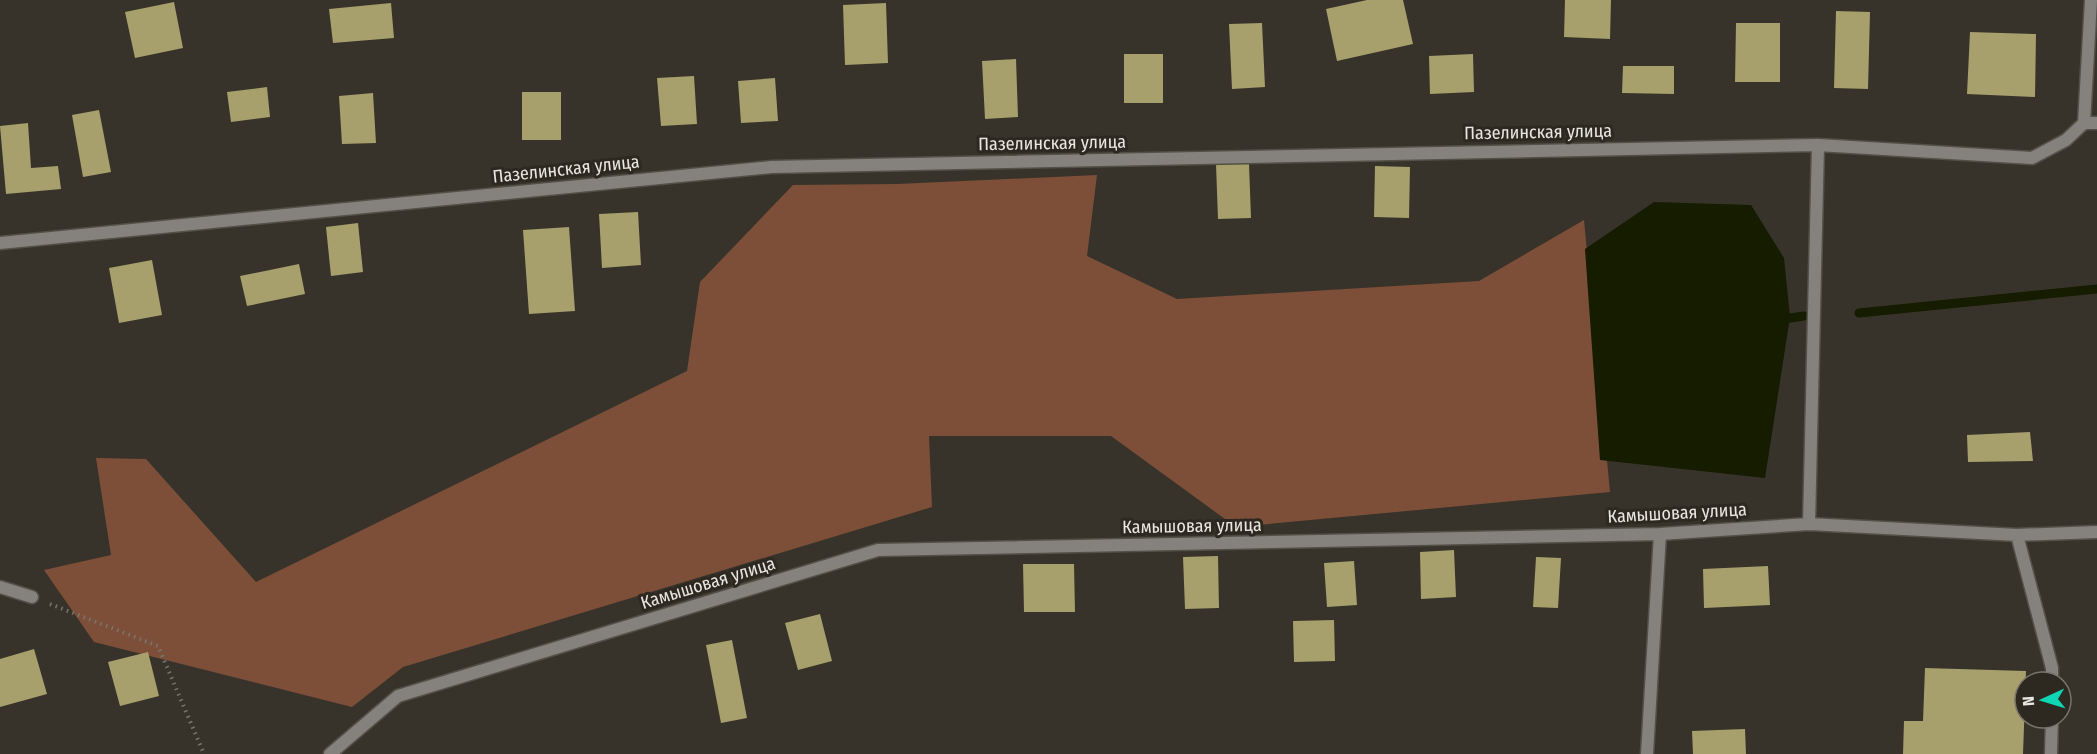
<svg xmlns="http://www.w3.org/2000/svg" width="2097" height="754" viewBox="0 0 2097 754" font-family="'Fira Sans Condensed',sans-serif">
  <style>
    .forest { fill: #7d4f38 }
    .water { fill: #151c00 }
    .lines { fill: none; stroke-linecap: round; stroke-linejoin: round }
    .stream { stroke: #151c00; stroke-width: 9 }
    .building { fill: #a7a06c }
    .service-casing { stroke: #535047; stroke-width: 15 }
    .minor-casing { stroke: #535047; stroke-width: 15 }
    .path { stroke: #79756e; stroke-width: 4; stroke-dasharray: 1.5 4.5; stroke-linecap: butt }
    .service { stroke: #85817d; stroke-width: 12 }
    .minor { stroke: #85817d; stroke-width: 12 }
    .labels { text-anchor: middle; stroke-width: 6; stroke-linejoin: round; paint-order: stroke }
    .street-label { font-size: 18px; fill: #e9e7e1; stroke: #2d2920 }
  </style>
  <rect width="100%" height="100%" fill="#37332a"/>
  <path class="forest" d="M1097,175L1087,256L1177,299L1479,281L1584,220L1610,492L1236,527L1111,436H929L932,507L403,667L352,707L94,642L44,570L111,555L96,458L146,459L256,582L687,371L700,282L793,185L897,184Z"/>
  <path class="water" d="M1654,202L1751,205L1784,258L1790,317L1765,478L1600,460L1585,249Z"/>
  <g class="lines">
    <path class="stream" d="M1859,313L2097,289
      M1790,318L1804,316"/>
  </g>
  <path class="building" d="M1367,0H1403L1413,44L1337,61L1326,9Z
    M1565,0H1611L1610,39L1564,37Z
    M174,2L183,48L135,58L125,12Z
    M391,3L394,38L333,43L329,9Z
    M886,3L888,63L845,65L843,5Z
    M1836,11L1870,12L1868,89L1834,88Z
    M1262,23L1265,87L1232,89L1229,24Z
    M1736,23H1780V82H1735Z
    M1970,32L2036,34L2035,97L1967,94Z
    M1124,54H1163V103H1124Z
    M1473,54L1474,92L1430,94L1429,56Z
    M1016,59L1018,117L985,119L982,61Z
    M1623,66H1674V94L1622,93Z
    M694,76L697,124L661,126L657,78Z
    M775,78L778,121L741,123L738,81Z
    M267,87L270,117L231,122L227,92Z
    M522,92H561V140H522Z
    M373,93L376,143L342,144L339,96Z
    M99,110L111,172L83,177L72,115Z
    M28,123L31,168L58,166L61,189L6,194L0,126Z
    M1216,164H1249L1251,218L1218,219Z
    M1375,166L1410,167L1409,218L1374,217Z
    M638,212L641,265L602,268L599,214Z
    M358,223L363,272L331,276L326,227Z
    M569,227L575,311L529,314L523,230Z
    M152,260L162,315L119,323L109,268Z
    M299,264L305,294L247,306L240,276Z
    M2030,432L2033,461L1968,462L1967,435Z
    M1454,550L1456,597L1421,599L1420,552Z
    M1218,556L1219,608L1185,609L1183,557Z
    M1536,557L1561,558L1558,608L1533,607Z
    M1354,561L1357,605L1327,607L1324,563Z
    M1023,564H1074L1075,612H1024Z
    M1768,566L1770,605L1704,608L1703,569Z
    M820,614L832,661L798,670L785,623Z
    M1334,620L1335,661L1294,662L1293,621Z
    M732,640L747,718L721,723L706,645Z
    M34,649L47,694L0,707V659Z
    M148,652L159,696L120,706L108,662Z
    M1925,668L2026,671L2023,754H1903L1904,721H1923Z
    M1745,729L1746,754H1693L1692,731Z"/>
  <g class="lines">
    <defs>
      <path id="service" d="M0,587L32,597"/>
      <path id="minor" d="M2084,123L2091,0
        M0,243L772,167L1818,145L2032,158L2066,140L2084,123H2097
        M1809,524L1818,145
        M2017,535L2052,668V682
        M330,754L398,696L878,550L1660,534L1809,524L2017,535L2097,532
        M1647,754L1660,534
        M2051,754L2052,718"/>
    </defs>
    <use href="#service" class="service-casing"/>
    <use href="#minor" class="minor-casing"/>
    <path class="path" d="M50,604L158,646L204,754"/>
    <use href="#service" class="service"/>
    <use href="#minor" class="minor"/>
  </g>
  <g class="labels">
    <g class="street-label">
      <text transform="translate(1538 132) rotate(-1)" y="6">Пазелинская улица</text>
      <text transform="translate(1052 143) rotate(-1)" y="6">Пазелинская улица</text>
      <text transform="translate(566 169) rotate(-6)" y="6">Пазелинская улица</text>
      <text transform="translate(1677 513) rotate(-3)" y="6">Камышовая улица</text>
      <text transform="translate(1192 526) rotate(-1)" y="6">Камышовая улица</text>
      <text transform="translate(708 583) rotate(-17)" y="6">Камышовая улица</text>
    </g>
  </g>
  <g transform="translate(2043 700) rotate(266)"><circle r="28" fill="#2d2920" stroke="#78756d" stroke-width="1.5"/>
  <path d="M0-4.5L10 22L0 15L-10 22Z" fill="#0fd5b4"/>
  <text y="-9" font-size="16" font-weight="bold" text-anchor="middle" fill="#e9e7e1">N</text>
  </g>
</svg>
